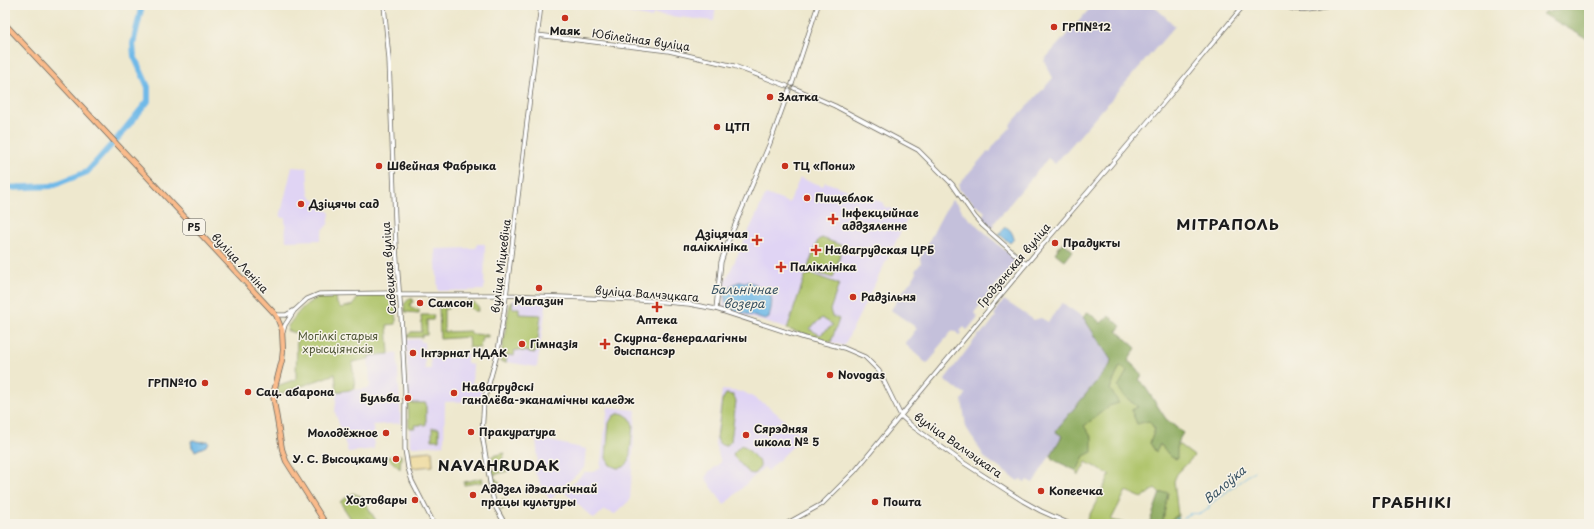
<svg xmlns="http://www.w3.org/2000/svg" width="1594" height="529" viewBox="0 0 1594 529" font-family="'Playpen Sans',sans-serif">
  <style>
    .built { fill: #e0d4f4 }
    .industrial { fill: #c4c0db }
    .green { fill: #adc367; stroke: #647042; fill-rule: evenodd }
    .forest { fill: #8aa95c; stroke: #53623c }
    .sand { fill: #eeda9e; stroke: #857b5d }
    .water { fill: #6fb9e8; stroke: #466a82 }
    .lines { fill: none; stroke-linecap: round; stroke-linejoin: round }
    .stream { stroke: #6fb9e8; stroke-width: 1 }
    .river { stroke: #6fb9e8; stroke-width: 6 }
    .minor-casing { stroke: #66635a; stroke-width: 5 }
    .major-casing { stroke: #66635a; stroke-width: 6 }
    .minor { stroke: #fff; stroke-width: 3.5 }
    .major { stroke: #fabb8b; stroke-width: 4.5 }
    .poi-dot { fill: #c8321e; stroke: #f7f3e8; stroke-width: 1.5 }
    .labels { text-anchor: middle; stroke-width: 3; stroke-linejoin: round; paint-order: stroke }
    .shield { fill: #f7f3e8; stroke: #5e5c59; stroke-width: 1 }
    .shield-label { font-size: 10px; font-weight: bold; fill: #1c1c1c }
    .poi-label { font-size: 11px; font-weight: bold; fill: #1c1c1c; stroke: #f7f3e8; text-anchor: start }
    .street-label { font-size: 11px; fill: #1c1c1c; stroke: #f7f3e8 }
    .park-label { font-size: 11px; fill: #4f5636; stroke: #f7f3e8 }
    .water-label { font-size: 12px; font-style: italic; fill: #395363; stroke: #f7f3e8 }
    .district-label { font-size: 15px; font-weight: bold; letter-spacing: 1px; fill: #1c1c1c; stroke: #f7f3e8 }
  </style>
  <rect width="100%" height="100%" fill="#f7f3e8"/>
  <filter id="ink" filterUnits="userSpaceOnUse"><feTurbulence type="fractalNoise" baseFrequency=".025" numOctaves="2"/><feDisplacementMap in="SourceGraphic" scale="8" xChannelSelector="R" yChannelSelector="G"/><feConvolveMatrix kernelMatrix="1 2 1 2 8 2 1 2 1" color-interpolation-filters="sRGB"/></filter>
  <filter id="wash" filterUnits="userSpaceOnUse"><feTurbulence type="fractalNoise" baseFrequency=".012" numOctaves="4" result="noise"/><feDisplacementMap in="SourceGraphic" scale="16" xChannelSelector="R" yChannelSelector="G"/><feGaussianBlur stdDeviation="0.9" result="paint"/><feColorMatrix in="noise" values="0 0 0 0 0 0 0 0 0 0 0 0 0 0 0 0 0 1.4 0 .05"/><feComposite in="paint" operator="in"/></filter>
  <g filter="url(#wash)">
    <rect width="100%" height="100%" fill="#eee8ce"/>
    <path class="built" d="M615,5H716L714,21L653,14L652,18L614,10Z
      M292,167L307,168L309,195L330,213L328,224L323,230L320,240L286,241L285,218L280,217Z
      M800,178L823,186L825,182L884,203V207L889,208L908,217L844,346L725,310L722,307L725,282L766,194L789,203Z
      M477,244H485L484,290L438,291L435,249L476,248Z
      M513,300H547L537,367L500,361L510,303Z
      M421,339V342H424L425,369H431L430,355L467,352V363L473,365L472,383L483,386L480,401L445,402L444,445L413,447L410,445L406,340Z
      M397,353L401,423L373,425L374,449L348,452L335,412L337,392L369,388L370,384L368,356Z
      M722,390L744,392L768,406L803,436L768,471L764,467L724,505L706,479L707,474L721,462L715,444Z
      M608,407L636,410L630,500L615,514L604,510L594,519L564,492L585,472H594L600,468Z
      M536,438L586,449L584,468L558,491L550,501L533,469L536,465V462L538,461Z"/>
    <path class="industrial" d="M1093,5H1153L1175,26L1055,164L1048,158L994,223V226H991L981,218L985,212L976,204L974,206L971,204L973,202L959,189V184L988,151L990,152L994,145L1011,127L1010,125L1053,78L1044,61L1045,59Z
      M952,200L959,206L963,213L1020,264L1010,275L1008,274L1001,279L985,298L974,313L978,317L967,330L964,327L960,331L962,333L960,335L953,330L936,350L937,352L927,364L905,344L917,328L891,310L901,294L917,273L915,271L921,263L920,258L943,214Z
      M1004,300L1034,320L1041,318L1048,322L1062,303L1083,317L1111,360L1110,365L1058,430L1062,436L1033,483L1027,480L1025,482L1020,479L1018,481L985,458L966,427L962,400L966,394L946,382L945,379L979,334L980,335L985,329L986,330L996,316L994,315Z"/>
    <path class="green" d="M822,238L843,246L833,278L807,270L818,240Z
      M811,274L839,284L830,310L832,316L839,319L831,342L787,329L805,276ZM822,318L833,325L820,335L809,329Z
      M336,295L337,304L341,308L353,305L359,296C369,295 391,291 396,301V324L387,325L389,354L369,356V359L352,362L355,389L337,392L335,374L277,395V386L296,379L297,333L287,331L288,326C302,307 310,296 336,295Z
      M409,299H413V302L410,304L411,308L419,310V313L405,312L404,304Z
      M513,301L512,308H519V314L541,315L537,348L535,353L515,350L514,356L507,355L506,363L500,361L510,303Z
      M466,302C472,301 476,303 479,308L478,311C473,312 469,306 465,303Z
      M443,303H448V309H444V332L470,331L472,334L488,335V337H482L480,348L469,347L468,337L440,339L439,304Z
      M421,315H434L433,320H427V335H422V337H407L411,332H422Z
      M1120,366L1127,371L1124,396L1138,407L1155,429L1150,443L1156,452L1160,444L1171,457L1177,443L1194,456L1177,474L1174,481L1178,515L1167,522L1163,520L1168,493H1160L1155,488L1142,498L1126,491L1111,520L1128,524H1085L1110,475L1086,462L1079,475H1077V471L1092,438L1084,426L1109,406L1110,389Z
      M726,394L733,395L736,401L731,441C728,446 723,447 719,443L717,438L722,400Z
      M408,403H426V425H415V428H409Z
      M620,413L624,414L630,418L633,425L629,462L624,467L617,468L610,465L606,458L609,423L613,416Z
      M432,428H439V440H432Z
      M741,445L746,447L760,463V467L754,474L749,473L733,456L734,452Z
      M505,453L499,466L493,460L492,456Z
      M401,455L400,469L387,457Z
      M508,467V471L492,475L491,470Z
      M482,478L483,482L464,485V482Z
      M495,478L499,482L501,489L494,492L492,479Z
      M353,493L362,497L378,524H364L369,520L368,518L359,524H345L351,519L340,502Z
      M504,499L507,507L501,510L497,501Z"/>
    <path class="forest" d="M1561,5H1589V40L1543,14L1545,12L1560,10Z
      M1063,242L1073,251L1065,261L1055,253Z
      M1088,312L1101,323L1109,316L1121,326L1117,331L1136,348L1128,361L1137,368L1142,375L1139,380L1142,382L1166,419L1183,433L1177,443V459L1171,457L1160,444L1156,452L1150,443L1155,429L1149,421L1137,424L1131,410L1138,407L1124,396L1118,387L1127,371L1120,366L1110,389L1119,403L1109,406L1084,426L1092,438V452L1084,456L1077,471L1052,459L1051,455L1062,436L1056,432L1057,429L1110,365L1111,360L1083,317Z
      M1168,492L1163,520L1167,522L1178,515L1179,524H1149L1160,493Z"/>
    <path class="sand" d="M432,451L433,466L411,468L410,453Z"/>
    <path class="water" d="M1005,227C1010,228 1013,234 1014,239L1010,243L999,234Z
      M739,282H749L756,284V288L759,287C776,295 772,302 769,318L765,320L728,308C721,297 727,285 739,282Z
      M193,440L201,442L208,441L209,443L206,446L195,451L192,447L191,441Z"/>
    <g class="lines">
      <path class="stream" d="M1183,518C1185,517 1187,515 1189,514C1199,512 1199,517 1209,508V505L1254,471
        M1175,524L1176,519L1179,518"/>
      <path class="river" d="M117,139L148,101V87L134,56L133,44L142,5
        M5,188L51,186L87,172L113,143"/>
    </g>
  </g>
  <g filter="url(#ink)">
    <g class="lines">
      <defs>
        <path id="minor" d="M384,5L389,59L396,248L401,315L405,390V449L408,468L412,481L434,524
          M1284,5C1296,14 1316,7 1330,5
          M537,35L669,51L734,66L787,86
          M792,84L818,5
          M794,88L835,106L918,150L952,184L975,217L983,226L1026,264
          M716,309L721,262L727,244L770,143L789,90
          M276,315H286L295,310L307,299L319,294L391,293L400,295H507L640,300L689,304L716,309L805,338L844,348L865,357L879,371L901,416L912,426L964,463L1023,501L1041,511L1070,524
          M283,332L285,325L294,311
          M505,524L496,508L492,494L482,434L484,401L498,351L504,313L541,5
          M786,524L822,504L855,471L1023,268L1156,112L1244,5"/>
        <path id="major" d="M5,24L276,315L282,330L283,350L282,360L273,395L282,449L286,461L326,524"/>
      </defs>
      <use href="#minor" class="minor-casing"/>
      <use href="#major" class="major-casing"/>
      <use href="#minor" class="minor"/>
      <use href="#major" class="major"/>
    </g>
  </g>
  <g class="poi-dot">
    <circle cx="565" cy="18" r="4"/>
    <circle cx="1054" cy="27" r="4"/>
    <circle cx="770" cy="97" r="4"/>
    <circle cx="717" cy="127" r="4"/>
    <circle cx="379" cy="166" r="4"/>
    <circle cx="785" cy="166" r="4"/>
    <circle cx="807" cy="198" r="4"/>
    <circle cx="301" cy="204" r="4"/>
    <path d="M831 213h4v4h4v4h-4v4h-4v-4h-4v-4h4z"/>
    <path d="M755 234h4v4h4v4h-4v4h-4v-4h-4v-4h4z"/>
    <circle cx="1055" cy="243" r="4"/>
    <path d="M814 244h4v4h4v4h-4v4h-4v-4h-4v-4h4z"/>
    <path d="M779 261h4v4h4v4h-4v4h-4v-4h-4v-4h4z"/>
    <circle cx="539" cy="288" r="4"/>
    <circle cx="853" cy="297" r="4"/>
    <circle cx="420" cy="303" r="4"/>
    <path d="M655 301h4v4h4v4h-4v4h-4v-4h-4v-4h4z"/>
    <circle cx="522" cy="344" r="4"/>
    <path d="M603 338h4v4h4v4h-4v4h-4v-4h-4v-4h4z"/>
    <circle cx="413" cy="353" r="4"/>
    <circle cx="830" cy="375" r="4"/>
    <circle cx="205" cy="383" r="4"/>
    <circle cx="248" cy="392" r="4"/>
    <circle cx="454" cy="393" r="4"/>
    <circle cx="408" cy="398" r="4"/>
    <circle cx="471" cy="432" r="4"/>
    <circle cx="386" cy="433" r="4"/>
    <circle cx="746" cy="435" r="4"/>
    <circle cx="396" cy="459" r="4"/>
    <circle cx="1041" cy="491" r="4"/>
    <circle cx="473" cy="495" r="4"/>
    <circle cx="415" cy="500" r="4"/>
    <circle cx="875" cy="502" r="4"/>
  </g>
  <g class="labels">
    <rect class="shield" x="183" y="219" width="22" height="16" rx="3"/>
    <g class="shield-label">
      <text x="194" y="231">Р5</text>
    </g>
    <g class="poi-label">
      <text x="1062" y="31">ГРП№12</text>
      <text x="565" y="35" text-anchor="middle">Маяк</text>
      <text x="778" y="101">Златка</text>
      <text x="725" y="131">ЦТП</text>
      <text x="387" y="170">Швейная Фабрыка</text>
      <text x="793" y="170">ТЦ «Пони»</text>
      <text x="815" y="202">Пищеблок</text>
      <text x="309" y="208">Дзіцячы сад</text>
      <text x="842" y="217">Інфекцыйнае<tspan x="842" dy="13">аддзяленне</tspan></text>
      <text x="748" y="238" text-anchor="end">Дзіцячая<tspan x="748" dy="13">паліклініка</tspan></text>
      <text x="1063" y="247">Прадукты</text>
      <text x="825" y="254">Навагрудская ЦРБ</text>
      <text x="790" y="271">Паліклініка</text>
      <text x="861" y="301">Радзільня</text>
      <text x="539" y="305" text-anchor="middle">Магазин</text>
      <text x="428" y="307">Самсон</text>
      <text x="657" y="324" text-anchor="middle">Аптека</text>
      <text x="614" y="342">Скурна-венералагічны<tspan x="614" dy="13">дыспансэр</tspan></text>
      <text x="530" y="348">Гімназія</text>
      <text x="421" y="357">Інтэрнат НДАК</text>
      <text x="838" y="379">Novogas</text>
      <text x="197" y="387" text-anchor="end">ГРП№10</text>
      <text x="462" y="391">Навагрудскі<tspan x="462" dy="13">гандлёва-эканамічны каледж</tspan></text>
      <text x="256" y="396">Сац. абарона</text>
      <text x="400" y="402" text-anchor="end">Бульба</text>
      <text x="754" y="433">Сярэдняя<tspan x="754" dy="13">школа № 5</tspan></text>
      <text x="479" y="436">Пракуратура</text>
      <text x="378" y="437" text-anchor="end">Молодёжное</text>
      <text x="388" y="463" text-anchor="end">У. С. Высоцкаму</text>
      <text x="481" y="493">Аддзел ідэалагічнай<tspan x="481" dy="13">працы культуры</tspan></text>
      <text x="1049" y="495">Копеечка</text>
      <text x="407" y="504" text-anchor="end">Хозтовары</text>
      <text x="883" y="506">Пошта</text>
    </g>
    <g class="street-label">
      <text transform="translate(641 40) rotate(8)" y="4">Юбілейная вуліца</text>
      <text transform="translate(240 263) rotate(47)" y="4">вуліца Леніна</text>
      <text transform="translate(1014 265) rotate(-50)" y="4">Гродзенская вуліца</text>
      <text transform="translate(501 266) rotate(-83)" y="4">вуліца Міцкевіча</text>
      <text transform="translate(389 268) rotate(-94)" y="4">Савецкая вуліца</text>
      <text transform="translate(647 294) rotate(4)" y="4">вуліца Валчэцкага</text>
      <text transform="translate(958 445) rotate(35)" y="4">вуліца Валчэцкага</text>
    </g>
    <g class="park-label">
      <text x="338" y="340">Могілкі старыя<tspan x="338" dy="13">хрысціянскія</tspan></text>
    </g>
    <g class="water-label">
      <text x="744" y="294">Бальнічнае<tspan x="744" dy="14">возера</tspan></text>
      <text transform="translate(1225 485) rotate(-40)" y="4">Валоўка</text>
    </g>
    <g class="district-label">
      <text x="1228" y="230">МІТРАПОЛЬ</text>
      <text x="499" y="471">NAVAHRUDAK</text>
      <text x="1412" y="508">ГРАБНІКІ</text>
    </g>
  </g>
  <rect width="1594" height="529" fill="none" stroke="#f7f3e8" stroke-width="20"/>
</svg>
